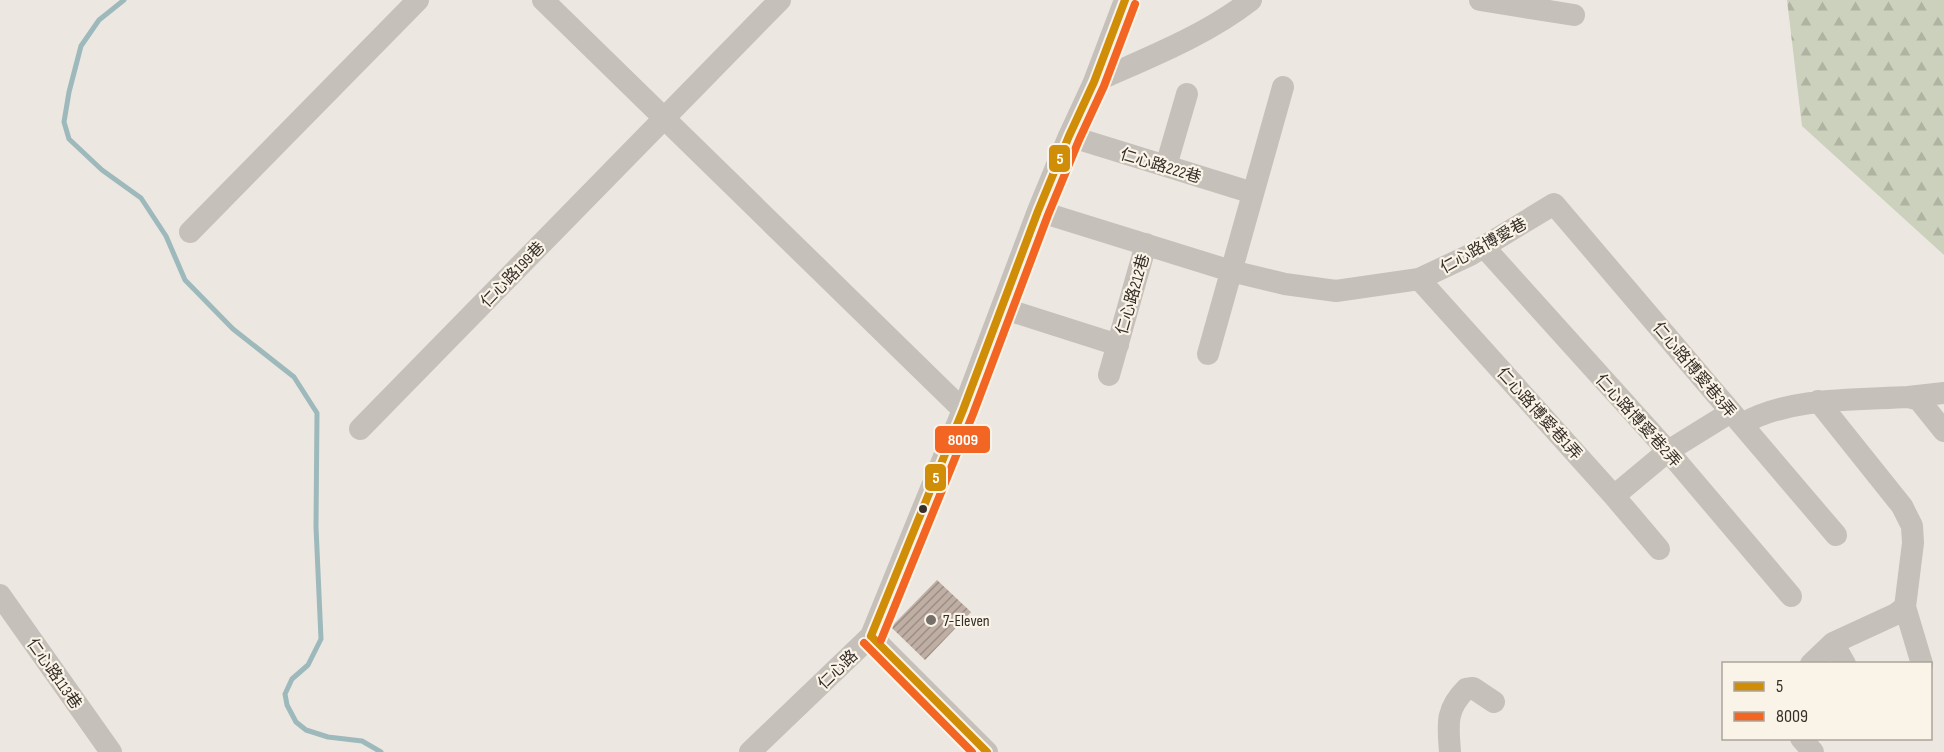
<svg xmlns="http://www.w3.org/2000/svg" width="1944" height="752" viewBox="0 0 1944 752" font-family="'Sofia Sans Condensed','Noto Sans TC',sans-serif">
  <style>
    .forest { fill: url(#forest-firs) }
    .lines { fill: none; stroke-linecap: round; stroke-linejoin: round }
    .stream { stroke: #9eb9bc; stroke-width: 5 }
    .building { fill: url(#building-hatch) }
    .minor { stroke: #c5c0ba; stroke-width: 22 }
    .bus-1-casing { stroke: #f9f3e8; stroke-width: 12 }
    .bus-2-casing { stroke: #f9f3e8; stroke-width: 12 }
    .bus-1 { stroke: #d08e08; stroke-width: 8 }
    .bus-2 { stroke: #f26522; stroke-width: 8 }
    .bus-dot { fill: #362e28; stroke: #f9f3e8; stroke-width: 2 }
    .poi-dot { fill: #766f69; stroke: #f9f3e8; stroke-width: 2 }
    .labels { text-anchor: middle; stroke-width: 4.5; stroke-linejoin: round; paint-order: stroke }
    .street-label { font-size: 16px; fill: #362e28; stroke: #f9f3e8 }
    .poi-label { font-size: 16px; fill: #362e28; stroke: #f9f3e8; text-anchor: start }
    .line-badge { stroke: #f9f3e8; stroke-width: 2 }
    .badge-label { font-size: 16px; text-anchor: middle; font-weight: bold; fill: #fff }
  </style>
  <defs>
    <pattern id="forest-firs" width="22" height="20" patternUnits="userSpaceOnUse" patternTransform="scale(1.5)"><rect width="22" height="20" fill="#cbd1bc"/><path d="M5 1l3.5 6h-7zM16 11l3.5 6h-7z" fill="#afb4a2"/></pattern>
    <pattern id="building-hatch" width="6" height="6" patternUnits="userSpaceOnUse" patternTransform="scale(1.5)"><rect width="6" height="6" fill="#bfaea3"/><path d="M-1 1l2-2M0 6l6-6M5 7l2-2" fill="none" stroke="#9c8e85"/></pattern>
  </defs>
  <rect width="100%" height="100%" fill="#ece8e1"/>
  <path class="forest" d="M1787,0H1944V255L1802,126Z"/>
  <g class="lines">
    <path class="stream" d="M124,0L99,20L81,46L69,92L64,122L69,139L102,170L141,198L166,236L185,280L233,329L294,377L317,413L316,527L321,639L308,665L292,679L285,694L287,705L296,722L306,730L328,737L362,741L381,752"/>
  </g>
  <path class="building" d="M937,580L971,612L925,660L891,627Z"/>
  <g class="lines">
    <path class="minor" d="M543,0L963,410
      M1480,0L1574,15
      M1094,82C1147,58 1205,36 1251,0
      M1069,136L1253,193
      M1166,166L1187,94
      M1038,211L1231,271L1285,284L1336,291L1419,279L1470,255L1554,204L1836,535
      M190,232L418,0
      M1484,247L1668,451L1791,596
      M1419,279L1614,496L1659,549
      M1002,308L1118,345
      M1208,354L1283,87
      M1109,375L1146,244
      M1908,397L1944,393
      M1742,424C1789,397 1855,400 1908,397L1919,400L1944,431
      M360,429L780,0
      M1614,496L1668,451L1731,412
      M0,595L111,752
      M1905,607L1922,664
      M871,636L987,752
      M1833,643L1845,664
      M1811,664L1833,643L1896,614L1905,607L1913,543L1912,526L1902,506L1818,401
      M1801,738L1813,752
      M750,752L871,636L963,410L1038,211L1069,136L1094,82L1125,0
      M1450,752C1448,725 1445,710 1466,689L1473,688L1494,702"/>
    <defs>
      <path id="bus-1" d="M871,636L963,410L1038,211L1069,136L1094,82L1125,0
        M871,636L987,752"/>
      <path id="bus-2" d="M881,640L973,414L1048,215L1079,140L1104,86L1135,4
        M864,643L972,752"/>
    </defs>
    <use href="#bus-1" class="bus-1-casing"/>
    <use href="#bus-2" class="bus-2-casing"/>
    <use href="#bus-1" class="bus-1"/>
    <use href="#bus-2" class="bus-2"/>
  </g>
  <circle class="bus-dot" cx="923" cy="509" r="5"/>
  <circle class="poi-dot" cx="931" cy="620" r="6"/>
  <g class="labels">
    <g class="street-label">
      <text transform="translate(1161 165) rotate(17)" y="6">仁心路222巷</text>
      <text transform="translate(1483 245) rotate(-29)" y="6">仁心路博愛巷</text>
      <text transform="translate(512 274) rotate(-46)" y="6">仁心路199巷</text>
      <text transform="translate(1132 294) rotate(-74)" y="6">仁心路212巷</text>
      <text transform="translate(1695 369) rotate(50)" y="6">仁心路博愛巷3弄</text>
      <text transform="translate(1540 413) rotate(48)" y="6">仁心路博愛巷1弄</text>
      <text transform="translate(1639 420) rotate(48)" y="6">仁心路博愛巷2弄</text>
      <text transform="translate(837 669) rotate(-44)" y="6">仁心路</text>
      <text transform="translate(55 673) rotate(55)" y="6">仁心路113巷</text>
    </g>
    <g class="poi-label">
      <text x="943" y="626">7-Eleven</text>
    </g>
  </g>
  <g class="line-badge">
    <rect x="1048" y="144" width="23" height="29" rx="6" fill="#d08e08"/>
    <rect x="934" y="425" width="57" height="29" rx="6" fill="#f26522"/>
    <rect x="924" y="463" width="23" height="29" rx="6" fill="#d08e08"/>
  </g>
  <g class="badge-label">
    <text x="1060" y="164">5</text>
    <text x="963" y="445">8009</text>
    <text x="936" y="483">5</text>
  </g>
  <rect x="1722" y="662" width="210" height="78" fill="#f9f3e8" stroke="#aba49b" stroke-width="1.5"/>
  <rect x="1734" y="682" width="30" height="9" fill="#d08e08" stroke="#aba49b" stroke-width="1.5"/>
  <text x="1776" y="692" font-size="18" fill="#362e28">5</text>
  <rect x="1734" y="712" width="30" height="9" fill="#f26522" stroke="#aba49b" stroke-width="1.5"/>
  <text x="1776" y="722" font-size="18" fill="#362e28">8009</text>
</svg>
